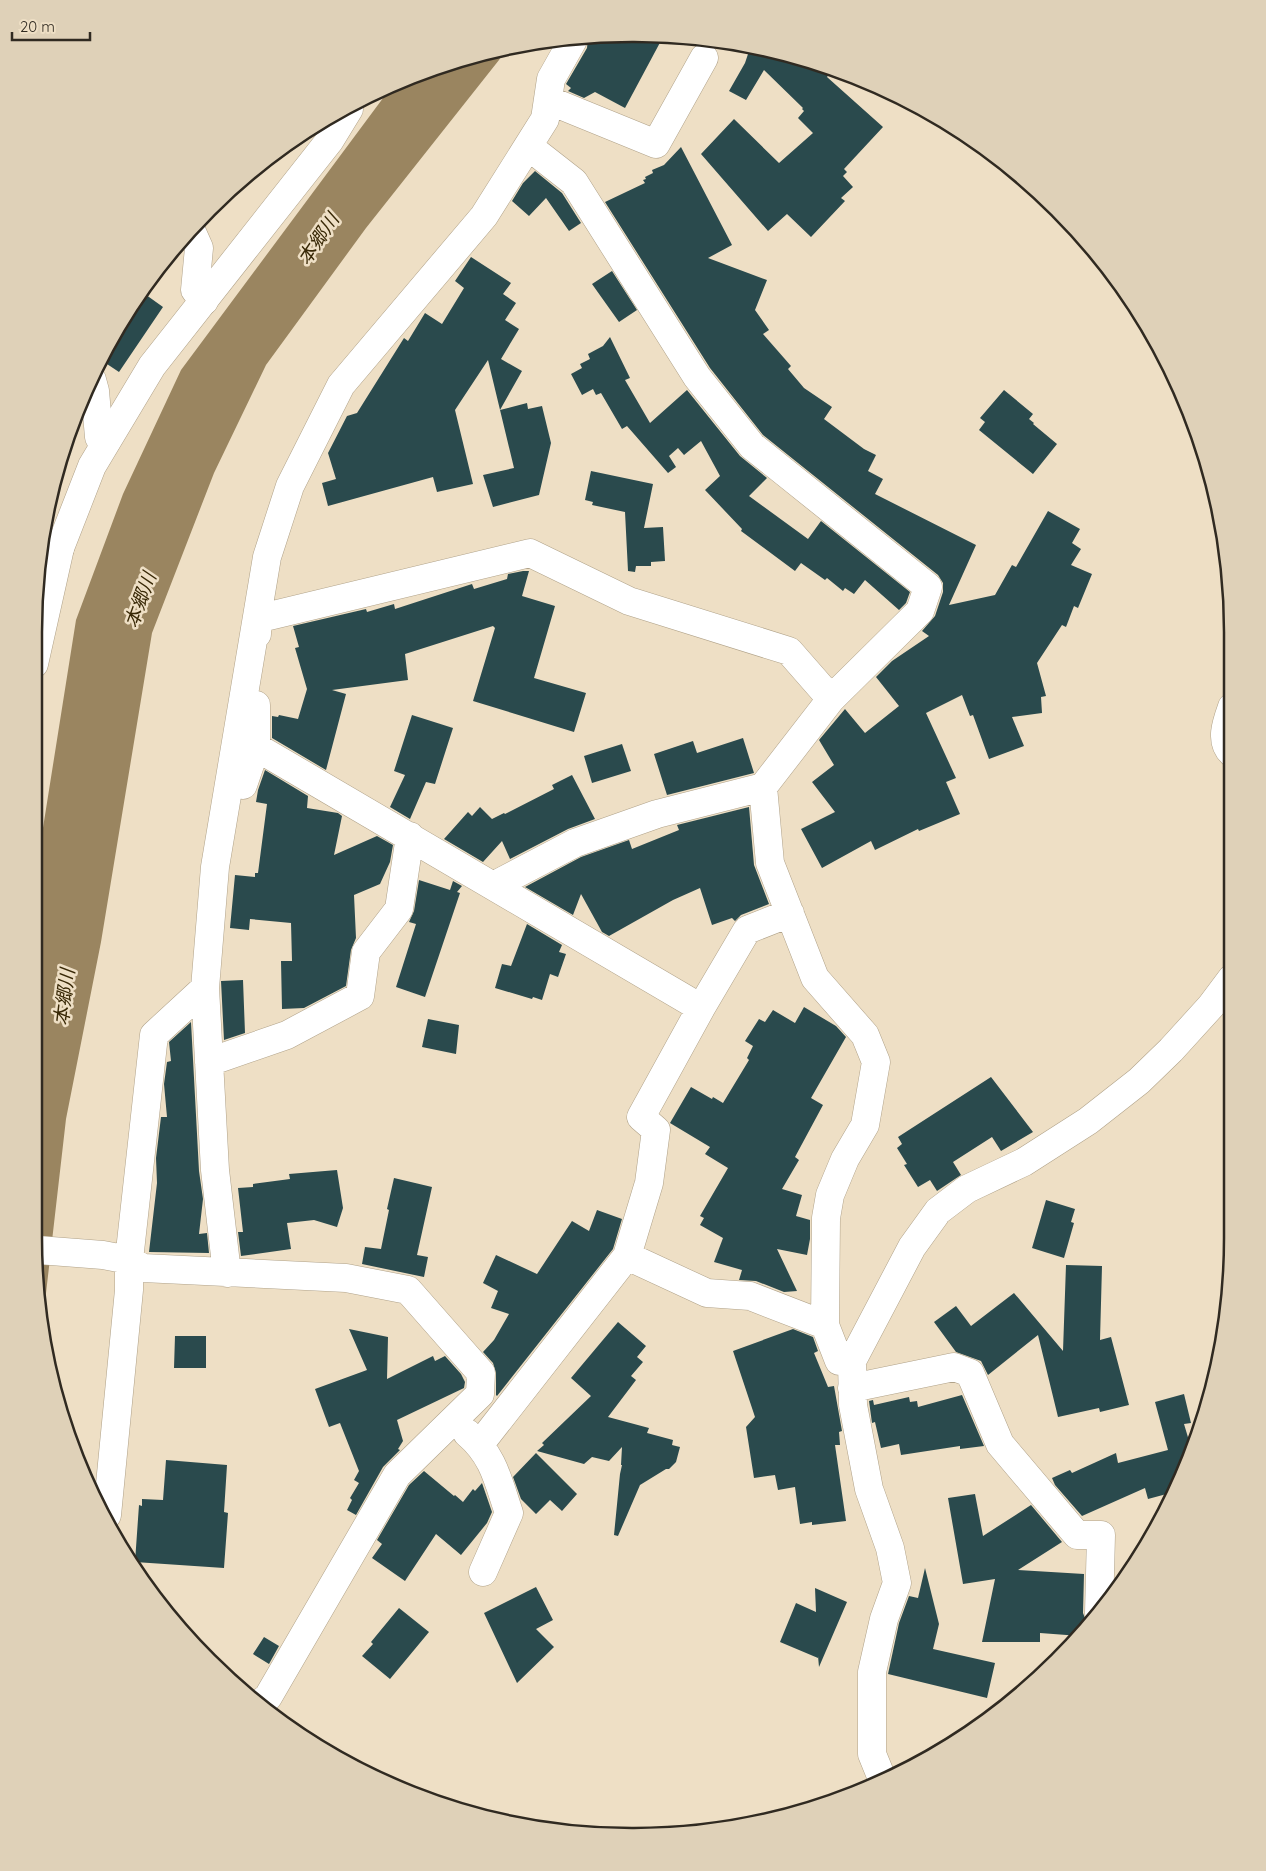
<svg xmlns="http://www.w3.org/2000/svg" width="1266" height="1871" viewBox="0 0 1266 1871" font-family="Quicksand,'Noto Sans JP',sans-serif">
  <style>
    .water { fill: #9a8560 }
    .building { fill: #2a4a4d }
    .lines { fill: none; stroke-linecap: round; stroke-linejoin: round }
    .minor-casing { stroke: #b0a289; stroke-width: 29 }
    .tertiary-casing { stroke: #b0a289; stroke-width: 29 }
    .minor { stroke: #fff; stroke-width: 28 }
    .tertiary { stroke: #fff; stroke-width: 28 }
    .labels { text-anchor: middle; stroke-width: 5; stroke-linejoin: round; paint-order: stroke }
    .water-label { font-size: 19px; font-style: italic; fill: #392907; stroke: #eedfc5 }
    .rim { fill: none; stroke: #302a21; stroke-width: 2.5 }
  </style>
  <rect width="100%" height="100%" fill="#eedfc5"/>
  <path class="water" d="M506,48L499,60L366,228L266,365L214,473L152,633L101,942L66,1119L42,1328L39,1316L36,872L76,620L123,494L181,370L392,86L403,79Z"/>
  <path class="building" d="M633,34L663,37L625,108L595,92L584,98L568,91L571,88L566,84L587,48L588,38Z
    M737,44L750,45L832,70L827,77L883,127L844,169L847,172L843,176L853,187L841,198L845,201L811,237L787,214L768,231L701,154L734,119L779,163L813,133L798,118L804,111L802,109L803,108L764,70L746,100L729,91L745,63L748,54Z
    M681,147L732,245L708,258L767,280L755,310L769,330L763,334L791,366L788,369L804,388L832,407L824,419L864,449L876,455L868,471L883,479L875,494L976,545L949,605L995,595L1012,565L1016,567L1048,511L1080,529L1072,543L1081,549L1071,565L1092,574L1078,608L1074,606L1066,627L1062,625L1037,663L1046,696L1041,697L1042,713L1012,717L1024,746L989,759L973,715L970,716L962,695L926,713L956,778L946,782L960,814L919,831L918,829L875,850L871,841L822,868L801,829L835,812L812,782L834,765L819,740L845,709L865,733L899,706L876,677L892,661L929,636L922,631L935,616L943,592V583L938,575L763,435L710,368L605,202L645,183L643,180L646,179L645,177L653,173L652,170L664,165Z
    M535,171L562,193L581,223L569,231L546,198L529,216L512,201L523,183Z
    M471,257L511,283L503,294L516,303L505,320L519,329L501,359L522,371L500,410L527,403L528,409L542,406L551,443L539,495L493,507L483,475L514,468L488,360L455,410L473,484L437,492L433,477L328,506L322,483L336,479L328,453L347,416L357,413L404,338L408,341L425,313L442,324L464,288L455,281Z
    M612,271L637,310L619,322L592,284Z
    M142,292L163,307L119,372L101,360Z
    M610,337L630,378L625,380L650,423L687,390L740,456L767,478L749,496L808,539L821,521L910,592L906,603L899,610L865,580L854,594L845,588L843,591L827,578L825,580L801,563L795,571L741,531L742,529L705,490L720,476L701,441L684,455L678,448L669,456L676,467L668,473L627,426L622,429L601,393L596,395L593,389L582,395L571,374L582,368L580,364L590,359L588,354L603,346Z
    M1004,390L1033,414L1029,419L1034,423L1033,424L1057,444L1033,474L979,430L985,422L980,418Z
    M591,471L653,484L644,528L663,527L665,561L651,562V566H636L635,572L628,571L625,512L592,505L593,502L585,500Z
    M523,571H529L522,596L555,606L534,678L586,693L574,732L473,701L495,628L493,626L405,654L408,680L332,690L346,694L326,770L272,738V716L278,717L279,715L298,719L307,689L295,648L299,647L293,626L366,609L367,612L394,604L395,609L472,584L474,589L507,579L508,574Z
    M412,715L453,728L435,784L426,782L410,819L390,807L405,775L394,771Z
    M743,738L754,773L667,795L654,754L693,741L697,753Z
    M622,744L631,771L592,783L584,756Z
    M265,770L308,796L307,808L338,813L342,816L334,855L377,836L393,845L390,862L380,884L354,895L356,938L351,950L346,986L304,1008L282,1009L281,961H292L291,923L250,919L249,930L230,928L235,875L255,877V873H258L267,804L256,802L258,790Z
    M572,775L595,819L568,829L510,859L502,841L483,862L444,839L468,812L472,816L480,807L492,819L504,813L505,814L554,789L552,785Z
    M749,807L754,865L769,904L741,915L735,921L732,918L712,925L700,888L673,900L609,936L602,932L581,894L573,915L525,887L581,857L629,840L632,849L679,830L677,825Z
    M419,880L450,890L453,881L462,886L457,892L460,893L425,997L396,987L416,924L409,922L414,911Z
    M527,924L562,945L559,952L566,954L558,977L550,974L542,1000L533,997L532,999L495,988L502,964L511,966Z
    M243,980L245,1033L224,1040L221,981Z
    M804,1007L836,1026L846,1037L811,1098L823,1105L795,1157L799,1160L782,1189L802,1195L796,1216L810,1220V1239L807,1255L777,1249L797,1291L784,1292L756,1281L739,1280L742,1270L714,1262L723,1238L700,1225L704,1218L700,1216L728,1168L705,1154L710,1147L670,1123L691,1087L712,1099L713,1097L723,1103L749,1060L747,1058L753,1046L745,1041L759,1019L765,1022L773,1010L795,1023Z
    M428,1019L459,1025L456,1054L422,1047Z
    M191,1022L199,1171L203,1199L199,1234L207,1233L209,1253L149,1252L157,1183L156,1158L161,1117H167L164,1084L167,1062L171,1061L169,1042Z
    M991,1077L1033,1132L1001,1151L992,1137L953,1162L961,1175L937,1191L930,1180L918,1187L904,1165L907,1164L897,1148L902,1144L898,1137Z
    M337,1170L343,1208L337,1227L314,1220L287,1223L291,1249L241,1256L238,1232H243L238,1188L253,1187V1184L290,1179L289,1174Z
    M394,1178L432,1187L417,1255L428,1257L424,1277L362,1264L365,1247L381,1249L389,1210L387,1209Z
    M1046,1200L1075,1209L1071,1222L1074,1223L1064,1258L1032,1248Z
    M597,1210L622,1219L613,1249L497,1396L496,1395V1373L493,1363L483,1352L494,1340L509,1314L491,1308L498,1291L483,1283L496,1255L537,1274L572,1221L589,1231Z
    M1066,1265L1102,1266L1100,1340L1111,1337L1129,1405L1100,1412L1099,1408L1058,1417L1038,1335L988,1375L981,1361L956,1352L934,1322L956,1306L971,1326L1014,1293L1063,1351Z
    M618,1322L646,1346L637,1357L643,1362L631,1376L636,1380L608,1417L649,1428L647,1433L673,1440L672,1445L680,1447L676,1462L669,1469H666L640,1485L618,1536L614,1535L620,1474L622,1465H621L622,1447L609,1461L592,1457L584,1464L537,1451L544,1445L542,1443L591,1396L571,1378Z
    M349,1329L388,1337L387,1379L433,1356L435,1361L445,1356L461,1374L465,1382L464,1388L397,1420L403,1441L398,1449L400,1450L383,1467L356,1515L347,1510L352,1500L350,1498L359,1483L354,1480L359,1471L340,1423L329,1427L315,1389L367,1370Z
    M793,1329L813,1337L818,1351L814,1353L828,1387L834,1386L842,1431L839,1432L840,1445H835L846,1521L812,1525V1522L800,1524L795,1487L778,1490L775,1475L754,1478L746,1427L755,1417L733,1351Z
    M175,1336H206V1368H174Z
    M1184,1394L1191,1423L1184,1424L1190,1444L1174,1492L1148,1499L1145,1488L1082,1516L1055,1485L1052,1478L1070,1470L1072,1473L1116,1453L1118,1463L1168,1450L1155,1402Z
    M962,1395L984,1446L960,1449V1446L901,1455L899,1444L881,1448L875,1422L872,1423L869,1401L873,1400L874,1405L909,1397L910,1402L917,1401L918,1407Z
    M536,1453L577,1494L562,1511L550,1500L536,1514L521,1499L513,1477Z
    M166,1460L227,1465L224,1512L228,1513L224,1568L135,1562L139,1505L142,1506V1499L163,1500Z
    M424,1471L454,1496L455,1495L463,1502L473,1489L475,1491L482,1483L492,1512L487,1523L461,1555L436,1534L405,1581L372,1558L382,1544L377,1540L409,1485Z
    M975,1494L983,1536L1031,1505L1062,1542L1018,1570L1084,1574L1083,1613L1088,1626L1080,1636L1040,1633V1642H982L995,1579L963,1584L948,1498Z
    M925,1568L939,1624L933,1649L995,1663L987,1698L888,1674L899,1623L909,1596L918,1598Z
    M536,1587L553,1620L536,1629L554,1647L517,1683L484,1613Z
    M815,1588L847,1602L819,1667L818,1656V1658L780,1642L796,1603L816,1612Z
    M399,1608L429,1632L390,1679L362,1656L373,1644L371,1642Z
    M264,1637L279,1646L269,1664L253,1654Z"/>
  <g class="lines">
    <defs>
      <path id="minor" d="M548,100L656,144L704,58
        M528,146L574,182L697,377L752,446L928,587L920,611L831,699L763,787L770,863L815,978L865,1035L876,1062L865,1125L845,1159L830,1195L826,1218L825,1325
        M191,230L199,248L195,290L204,301
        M92,380L95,391L99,437L107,440
        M40,574L46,548H60
        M257,634V619L530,553L629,601L789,651L831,699
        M1232,707C1227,721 1219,741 1232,753
        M256,747L701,1008
        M243,785L256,747V705
        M493,886L575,843L657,814L763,787
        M209,1062L287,1035L360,996L366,952L399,909L410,836
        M38,1250L103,1255L129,1260L143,1268L346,1278L408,1290L481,1373L480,1394L397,1475L268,1697L258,1705
        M627,1256L707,1293L750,1296L825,1325L839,1361H852
        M227,1273L215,1170L205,988L215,867L267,557L290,486L341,385L484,216L545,119L551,79L573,40
        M852,1388L954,1367L970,1373L1000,1444L1077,1535H1101L1099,1613
        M467,1433C494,1456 498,1481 509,1513L483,1572
        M480,1444L627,1256L649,1183L656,1130L641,1117L701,1008L747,930L790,913
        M107,1515L129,1290V1260L154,1035L205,988
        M883,1781L872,1754V1672L884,1619L897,1583L890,1548L869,1489L853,1405L852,1361L912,1247L938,1211L967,1189L1024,1162L1088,1121L1139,1081L1171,1050L1211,1006L1232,978"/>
      <path id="tertiary" d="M34,664L60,548L92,466L152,366L330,140L349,109"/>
    </defs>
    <use href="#minor" class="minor-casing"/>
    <use href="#tertiary" class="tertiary-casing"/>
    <use href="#minor" class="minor"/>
    <use href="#tertiary" class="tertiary"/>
  </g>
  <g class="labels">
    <g class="water-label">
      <text transform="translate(318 239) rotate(-56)" y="7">本郷川</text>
      <text transform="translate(140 600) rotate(-70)" y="7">本郷川</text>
      <text transform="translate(64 997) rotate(-83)" y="7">本郷川</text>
    </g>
  </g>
  <path d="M0 0H1266V1871H0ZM632 42H634A590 590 0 0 1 1224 632V1238A590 590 0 0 1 634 1828H632A590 590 0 0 1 42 1238V632A590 590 0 0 1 632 42Z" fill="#dfd1b8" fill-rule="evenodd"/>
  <path class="rim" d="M632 42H634A590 590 0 0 1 1224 632V1238A590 590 0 0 1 634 1828H632A590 590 0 0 1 42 1238V632A590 590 0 0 1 632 42Z"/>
  <path d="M12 32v8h78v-8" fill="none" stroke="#302a21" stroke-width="2.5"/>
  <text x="20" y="32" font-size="15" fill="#302a21" stroke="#eedfc5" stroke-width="4" paint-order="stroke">20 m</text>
</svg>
